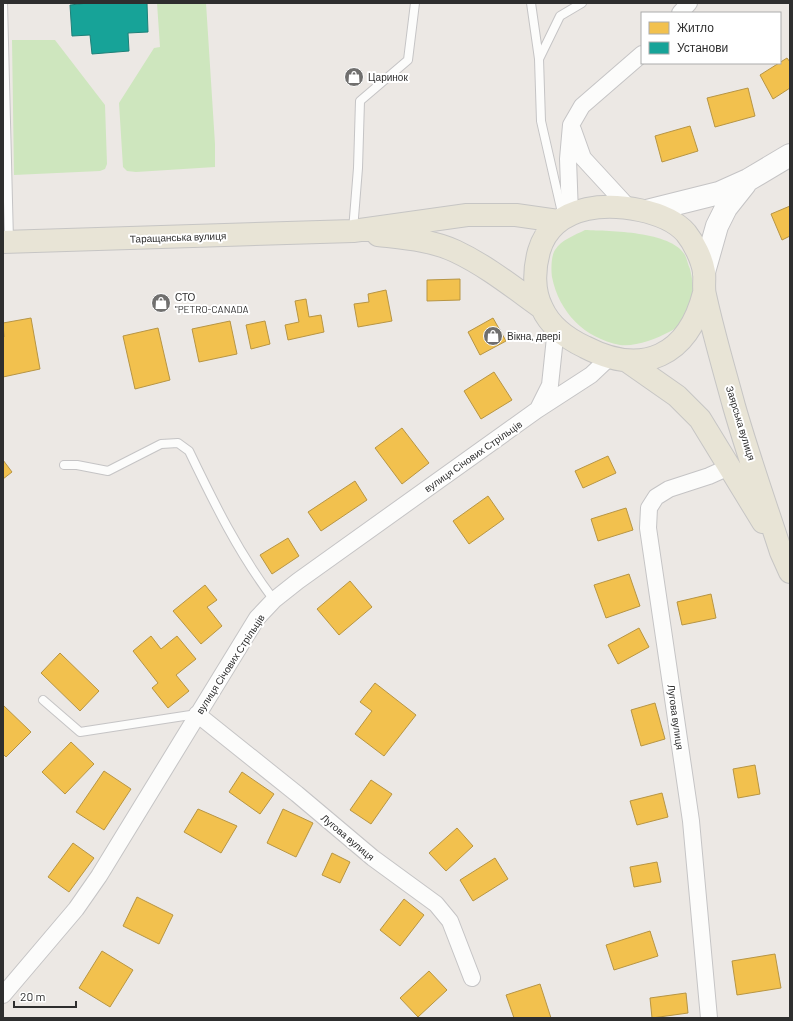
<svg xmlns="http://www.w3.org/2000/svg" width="793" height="1021" viewBox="0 0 793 1021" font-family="Barlow,sans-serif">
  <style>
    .green { fill: #cee6be }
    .homes { fill: #f2c14e; stroke: #b79544 }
    .public { fill: #17a398; stroke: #1e8078 }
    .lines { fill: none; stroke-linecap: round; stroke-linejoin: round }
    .service-casing { stroke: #c5c4c5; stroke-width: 10 }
    .minor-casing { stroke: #c5c4c5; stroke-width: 18 }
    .secondary-casing { stroke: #c5c4c5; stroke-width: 24 }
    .primary-casing { stroke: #c6c5c4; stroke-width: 24 }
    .service { stroke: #fcfcfb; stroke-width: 8 }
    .minor { stroke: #fcfcfb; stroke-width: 16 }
    .secondary { stroke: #fcfcfb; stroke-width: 22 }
    .primary { stroke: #e8e4d6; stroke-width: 22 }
    .labels { text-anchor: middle; stroke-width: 4; stroke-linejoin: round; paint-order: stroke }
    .poi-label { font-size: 10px; fill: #2e2e2e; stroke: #fff; text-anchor: start }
    .street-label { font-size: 10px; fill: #2e2e2e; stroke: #fff }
  </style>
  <rect width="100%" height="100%" fill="#ece8e4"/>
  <path class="green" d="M157,3H206L215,144V167L136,172L127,171L123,167L119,103L154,48L160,47Z
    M12,40H55L105,105L107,164L105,169L100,171L14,175Z
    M585,230C610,231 671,231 685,255C687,259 688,265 690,269C692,277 694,288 693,296C690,310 683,326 669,332C656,339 635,347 620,345C584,338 559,312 552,277C551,270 551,256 555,250C561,240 575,235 585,230Z"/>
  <path class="homes" d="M787,58L790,62V88L773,99L760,75Z
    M748,88L755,116L715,127L707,98Z
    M690,126L698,151L662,162L655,136Z
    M790,206V236L782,240L771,214Z
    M460,279V300L427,301V280Z
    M386,290L392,321L358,327L354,304L369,302L368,294Z
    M306,299L309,317L321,315L324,332L288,340L285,325L299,322L295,301Z
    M31,318L40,369L3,377V337H4L3,323Z
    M493,318L506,341L480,355L468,332Z
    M230,321L237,354L199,362L192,329Z
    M265,321L270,344L251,349L246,325Z
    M158,328L170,380L135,389L123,336Z
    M494,372L512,400L481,419L464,391Z
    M402,428L429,463L402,484L375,448Z
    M608,456L616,473L583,488L575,471Z
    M3,460L12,472L3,479Z
    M355,481L367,500L321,531L308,512Z
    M488,496L504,519L469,544L453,521Z
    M626,508L633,530L598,541L591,519Z
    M288,538L299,556L272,574L260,555Z
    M629,574L640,606L606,618L594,585Z
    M350,581L372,607L339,635L317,609Z
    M205,585L217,600L207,607L222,626L201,644L173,611Z
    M711,594L716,618L682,625L677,602Z
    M639,628L649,647L618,664L608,645Z
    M151,636L161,649L177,636L196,659L176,675L189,691L168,708L152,688L158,683L133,651Z
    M60,653L99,691L80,711L41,673Z
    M375,683L416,715L384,756L355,734L372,711L360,702Z
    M655,703L665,739L641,746L631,710Z
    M3,705L31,732L6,757L3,754Z
    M71,742L94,764L65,794L42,772Z
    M755,765L760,794L738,798L733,769Z
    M104,771L131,789L104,830L76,812Z
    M242,772L274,794L260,814L229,792Z
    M371,780L392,794L371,824L350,810Z
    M662,793L668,817L637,825L630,801Z
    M198,809L237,826L221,853L184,832Z
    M283,809L313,823L296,857L267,843Z
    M457,828L473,846L446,871L429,853Z
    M73,843L94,858L69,892L48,877Z
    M332,853L350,862L340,883L322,875Z
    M495,858L508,879L473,901L460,880Z
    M657,862L661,882L634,887L630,867Z
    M137,897L173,915L159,944L123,926Z
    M404,899L424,915L400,946L380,930Z
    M650,931L658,956L614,970L606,945Z
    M102,951L133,970L110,1007L79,988Z
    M775,954L781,988L737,995L732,961Z
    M429,971L447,990L418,1017L400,998Z
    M540,984L551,1018H514L506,995Z
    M686,993L688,1013L652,1018L650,998Z"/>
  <path class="public" d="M88,3H147L148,32L128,33L129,51L92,54L90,35L72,36L70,5Z"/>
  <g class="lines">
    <defs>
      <path id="service" d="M3,3L9,241
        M531,3L539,59
        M563,217L541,121L539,59L560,16L582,3
        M353,230L358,168L360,101L408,60L415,3
        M64,465H77L108,471L161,444L178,443L189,451C214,503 239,554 274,600
        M43,700L80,732L197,714"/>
      <path id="minor" d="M680,13L689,3
        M573,130L583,158L630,209
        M570,214L568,159L571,125L582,106L642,54
        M538,409L550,385L556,328
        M197,714L297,794L373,858L436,904L450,921L472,978
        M3,995L76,909L99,876L257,618L274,600L298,581L537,410L591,375L609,358
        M709,1018L691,821L648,528L649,508L656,497L669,489L709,476L729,467"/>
      <path id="secondary" d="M647,211L719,193L748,180L790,155
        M704,272L717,226L726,208L745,184"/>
      <path id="primary" d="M378,235C403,238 432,240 455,251C487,266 514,288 542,308
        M3,242L353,231L467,215H516L558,221
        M704,293C688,356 643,377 585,347C568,339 550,326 542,308C533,291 534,269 539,251C546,227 564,214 587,209C616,203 666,210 686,233C694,243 702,259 704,272C705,280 703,288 705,295C713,332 724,369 734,406C748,455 765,503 781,552L790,572
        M627,361L677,396L700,419L763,522"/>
    </defs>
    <use href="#service" class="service-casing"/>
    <use href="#minor" class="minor-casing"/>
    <use href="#secondary" class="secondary-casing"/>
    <use href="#primary" class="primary-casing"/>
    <use href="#service" class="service"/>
    <use href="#minor" class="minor"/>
    <use href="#secondary" class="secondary"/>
    <use href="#primary" class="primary"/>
  </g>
  <defs>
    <symbol id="shop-disc" viewBox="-11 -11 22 22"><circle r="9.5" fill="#706f6e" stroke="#fff"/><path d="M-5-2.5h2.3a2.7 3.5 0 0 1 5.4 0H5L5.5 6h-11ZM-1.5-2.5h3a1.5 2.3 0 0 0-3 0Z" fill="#fff"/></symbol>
  </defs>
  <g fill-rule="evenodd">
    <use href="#shop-disc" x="343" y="66" width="22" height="22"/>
    <use href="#shop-disc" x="150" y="292" width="22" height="22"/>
    <use href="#shop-disc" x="482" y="325" width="22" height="22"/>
  </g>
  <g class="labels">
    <g class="poi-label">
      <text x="368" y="81">Царинок</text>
      <text x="175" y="301">СТО<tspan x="175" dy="12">"PETRO-CANADA</tspan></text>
      <text x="507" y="340">Вікна, двері</text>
    </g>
    <g class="street-label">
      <text transform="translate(178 237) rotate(-2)" y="4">Таращанська вулиця</text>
      <text transform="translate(741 423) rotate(73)" y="4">Заярська вулиця</text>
      <text transform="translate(473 456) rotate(-35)" y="4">вулиця Січових Стрільців</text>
      <text transform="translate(230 664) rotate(-57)" y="4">вулиця Січових Стрільців</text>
      <text transform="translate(676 717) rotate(82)" y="4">Лугова вулиця</text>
      <text transform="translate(348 837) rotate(40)" y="4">Лугова вулиця</text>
    </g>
  </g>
  <rect width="793" height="1021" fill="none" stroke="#2e2e2e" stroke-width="8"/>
  <rect x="641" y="12" width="140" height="52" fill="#ffffff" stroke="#ababab"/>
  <rect x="649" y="22" width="20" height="12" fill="#f2c14e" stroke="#ababab"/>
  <text x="677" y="32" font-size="12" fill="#2e2e2e">Житло</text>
  <rect x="649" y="42" width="20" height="12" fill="#17a398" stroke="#ababab"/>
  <text x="677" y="52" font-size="12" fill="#2e2e2e">Установи</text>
  <path d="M14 1001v6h62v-6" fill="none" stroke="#2e2e2e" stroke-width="2"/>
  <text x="20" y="1001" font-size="12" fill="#2e2e2e" stroke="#ffffff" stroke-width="3" paint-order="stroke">20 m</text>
</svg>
